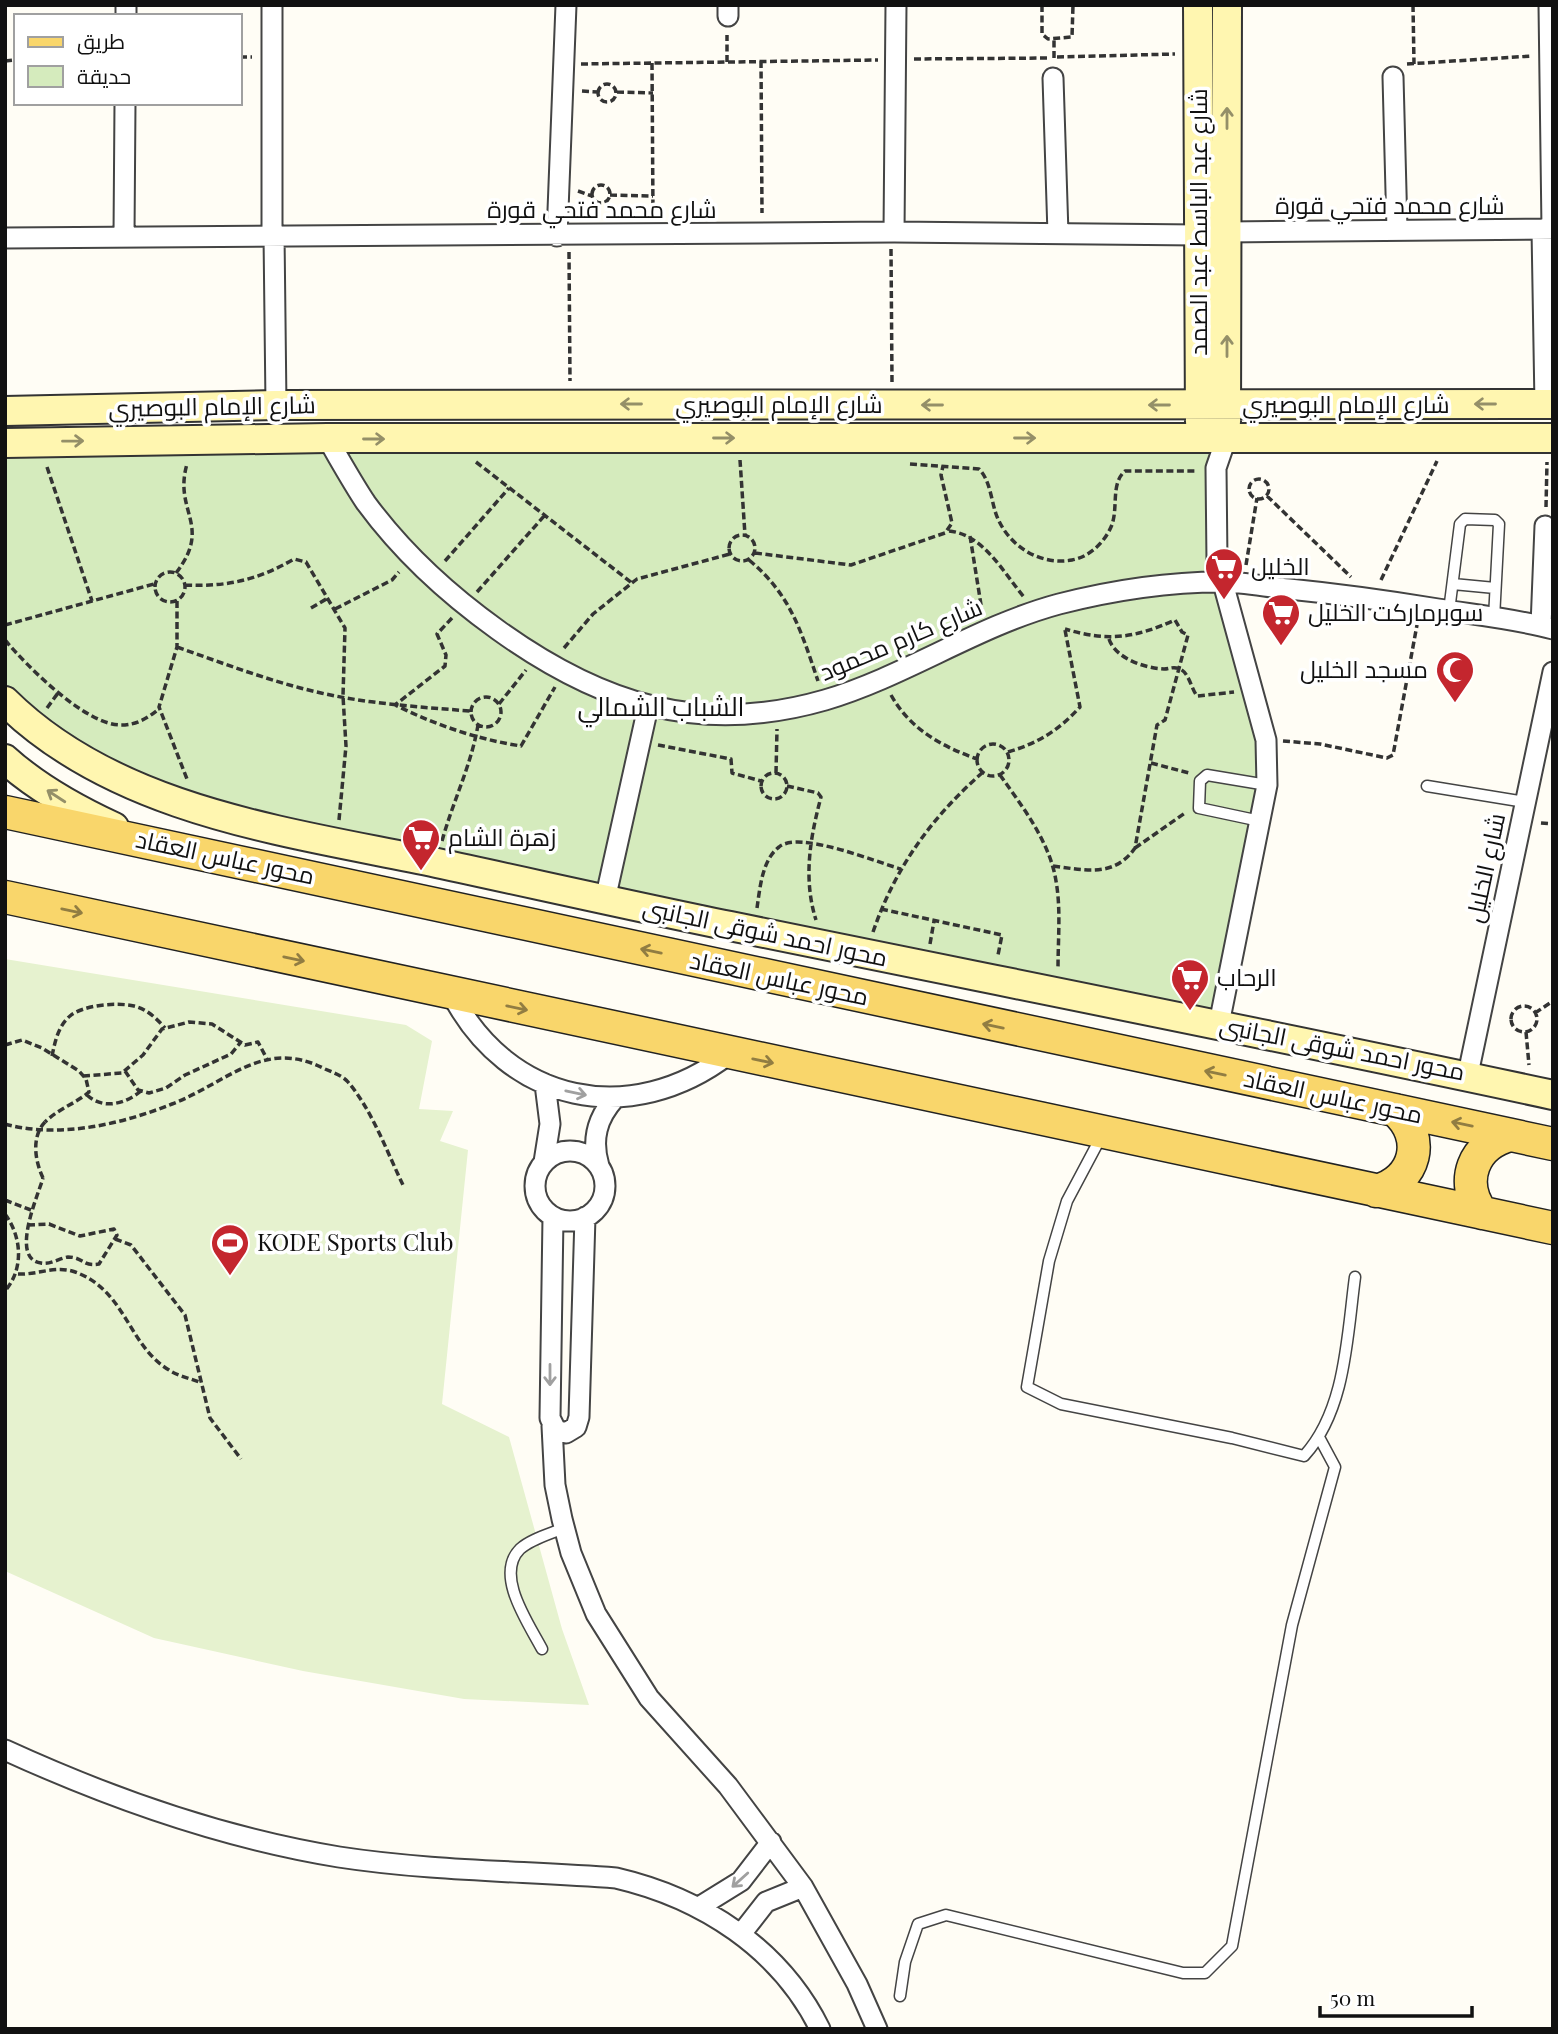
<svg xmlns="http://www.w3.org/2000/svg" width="1558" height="2034" viewBox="0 0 1558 2034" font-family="'Playfair Display',Cairo,serif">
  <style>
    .green { fill: #d5ebbd }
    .pitch { fill: #e6f2cf }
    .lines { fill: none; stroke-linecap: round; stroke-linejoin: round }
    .lane-casing { stroke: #444; stroke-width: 13 }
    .street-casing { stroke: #444; stroke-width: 23 }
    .secondary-casing { stroke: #333; stroke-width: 32 }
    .primary-casing { stroke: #222; stroke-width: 35 }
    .path { stroke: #333; stroke-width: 3.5; stroke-dasharray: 7 3.5; stroke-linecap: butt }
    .lane { stroke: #fff; stroke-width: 10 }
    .street { stroke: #fff; stroke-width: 19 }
    .secondary { stroke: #fff6b0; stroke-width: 28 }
    .primary { stroke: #f9d66b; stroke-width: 32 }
    .path-bridge { stroke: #333; stroke-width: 3.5; stroke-dasharray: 7 3.5; stroke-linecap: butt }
    .oneway { stroke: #948f68 }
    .oneway2 { stroke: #917d42 }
    .oneway3 { stroke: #a0a0a0 }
    .labels { text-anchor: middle; stroke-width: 7; stroke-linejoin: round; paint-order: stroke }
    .street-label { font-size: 24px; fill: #111; stroke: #fff }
    .poi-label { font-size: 24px; fill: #111; stroke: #fff; text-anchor: start }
    .neighbourhood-label { font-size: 26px; fill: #111; stroke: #fff }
  </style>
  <rect width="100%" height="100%" fill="#fffdf5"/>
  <path class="green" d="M1200,439L1216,468V550L1266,740L1219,1024L199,810L5,701V443Z"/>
  <path class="pitch" d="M5,959L406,1025L432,1041L419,1109L453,1111L440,1141L468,1150L442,1404L509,1437L562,1629L589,1705L464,1699L303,1671L154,1638L5,1571Z"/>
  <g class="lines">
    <defs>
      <path id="lane" d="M1453,584L1495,588
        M1449,611L1460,524L1465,519L1495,520L1499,524L1494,618
        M1427,786L1525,802
        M1260,821L1199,808L1200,781L1207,775L1267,785
        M1101,1137L1067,1201L1049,1261L1027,1387L1061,1404L1232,1438L1304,1456C1346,1410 1347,1336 1355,1277
        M542,1649C529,1624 494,1575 520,1549C531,1539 550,1534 564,1528
        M900,1996L905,1962L918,1924L946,1915L1183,1973H1205L1232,1946L1292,1625L1335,1467L1320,1439"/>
      <path id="street" d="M1549,5L1552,229
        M126,16V5
        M728,16V5
        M1393,77L1397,230
        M1053,78L1058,234
        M1542,229L1545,404
        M894,232L896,5
        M1227,232L1553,229
        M272,234V5
        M274,234L276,405
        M124,235L125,103
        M557,236L566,5
        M5,238L894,232L1199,235
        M327,438C340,460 352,482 366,503C402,552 449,595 498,630C601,704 700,736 825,700C906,676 977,626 1059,604C1110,591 1169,582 1221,582C1244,582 1267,587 1289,589C1339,594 1389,601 1438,609C1476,615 1516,619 1553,629
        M1541,626L1545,526
        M605,900L648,707
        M451,993C508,1104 631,1129 729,1054
        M1219,1024L1267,785L1266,740L1217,561L1216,468L1226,439
        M1468,1074L1553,672
        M535 1186a35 35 0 1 1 70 0a35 35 0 1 1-70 0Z
        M544,1162L550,1124L545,1084
        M599,1166C591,1139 597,1118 615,1098
        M553,1217L550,1418L556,1430L566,1433L576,1427L579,1417L585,1217
        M552,1426L555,1485L562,1519L571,1553L596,1614L649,1698L728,1786L803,1887L857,1984L877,2029
        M5,1750C112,1799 222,1838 339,1857C430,1871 524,1871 616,1878C702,1898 780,1948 820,2029
        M699,1907L741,1881L771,1842
        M741,1934L766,1902L803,1887"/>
      <path id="secondary" d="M1198,5L1200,422
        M5,411L276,405L1553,404
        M1226,422L1227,5
        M5,443L327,438H1553
        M5,701C117,812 290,832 437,863C535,884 632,906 730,926C1004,982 1279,1036 1553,1095
        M5,759C37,788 75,809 114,827"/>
      <path id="primary" d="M5,812L1553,1144
        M5,897L1553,1228
        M1376,1191C1416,1181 1427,1137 1395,1110
        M1482,1213C1459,1182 1473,1144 1511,1135"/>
    </defs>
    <use href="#lane" class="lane-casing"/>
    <use href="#street" class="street-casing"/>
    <use href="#secondary" class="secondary-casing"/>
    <use href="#primary" class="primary-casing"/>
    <path class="path" d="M1042,5V34L1048,39L1072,37L1073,5
      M1413,5L1414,64
      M240,57H252
      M1057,57L1175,54
      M1054,58V39
      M914,59L1049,58
      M5,61L16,60
      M761,61L762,213
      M727,62V35
      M652,63L653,215
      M581,64L878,60
      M1407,64L1532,56
      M598 93a9 9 0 1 1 18 0a9 9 0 1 1-18 0Z
      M582,91L598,92
      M617,92L653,93
      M592 194a9 9 0 1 1 18 0a9 9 0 1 1-18 0Z
      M578,191L592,196
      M610,195L653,196
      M891,249L892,382
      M569,252L570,381
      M740,460L745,535
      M476,462L632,583
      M910,464L979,469C990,480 991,499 996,514C1007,545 1039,566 1072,560C1089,557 1104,543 1111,527C1119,509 1110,484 1125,471H1197
      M47,467L92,601
      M1249 489a10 10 0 1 1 20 0a10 10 0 1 1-20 0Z
      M1267,496L1351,577
      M1546,507L1547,462
      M949,531C983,534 1003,572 1024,597
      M729 548a13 13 0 1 1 26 0a13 13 0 1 1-26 0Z
      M970,536L982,611
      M755,553L851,565L945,533L952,523L941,475L943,466
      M749,560C791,595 801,631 818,681
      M445,561L509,488
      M1246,565L1257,498
      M155 587a15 15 0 1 1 30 0a15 15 0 1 1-30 0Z
      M176,573C213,525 173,512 187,464
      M1381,580L1437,461
      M185,585C227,587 258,580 294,559L306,562L345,628L343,696L346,746L339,820
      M477,592L545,515
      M177,601V647L159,707L187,779
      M311,608L328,598
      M335,609L392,580L399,572
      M452,618L437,634L446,655L445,666L395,705C436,725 476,739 521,746L555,687
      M5,625L154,584
      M1109,639C1115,658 1144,668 1164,669C1170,669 1173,666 1180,669C1189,673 1191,688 1197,696L1234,692
      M5,640C27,666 85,725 121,725C137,725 148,718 160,708
      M177,647C225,664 272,682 321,693C370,704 420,707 470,711
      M564,648L593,614L637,579L730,554
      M891,695C910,729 941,746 977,759
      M471 712a15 15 0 1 1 30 0a15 15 0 1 1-30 0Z
      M499,704L526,670
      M47,708L58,693
      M1283,741L1320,744L1387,758L1393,755L1417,625
      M977 760a16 16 0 1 1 32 0a16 16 0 1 1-32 0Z
      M658,745L731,759L732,773L761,781
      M1008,752C1038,743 1058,731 1080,707L1065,630
      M1151,763L1189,773
      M761 786a13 13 0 1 1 26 0a13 13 0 1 1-26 0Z
      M776,773L777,729
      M1000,775C1022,806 1050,842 1056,881C1061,909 1058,939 1058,968
      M787,786L818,793L821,797C810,838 803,879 816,920
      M1541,823L1553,824
      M442,841C453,801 471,766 478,725
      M1135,848L1185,813
      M1053,866C1085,870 1114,878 1135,848L1157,725L1165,720L1188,635L1182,632L1175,620C1135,638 1108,642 1065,629
      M757,908C760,888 762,860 779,847C799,830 876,862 901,869
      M881,909L1002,935L998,955
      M873,932C895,868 931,818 982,773
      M930,944L934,921
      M1511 1019a13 13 0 1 1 26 0a13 13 0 1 1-26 0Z
      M1535,1013L1553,1001
      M1526,1032L1529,1065
      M5,1045L22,1040L42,1048L79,1071L86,1079L89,1092C75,1104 58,1109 45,1122
      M52,1056C55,1042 58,1026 70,1016C83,1005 117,1002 134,1006C147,1009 157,1019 165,1028
      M125,1071L138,1090L149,1093L166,1088L185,1075L231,1054L241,1042
      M83,1076L122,1073L143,1055L162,1029L189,1022L212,1024L245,1045L258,1042L267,1059
      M87,1095C103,1110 125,1104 141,1091
      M5,1124C59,1139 122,1124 172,1104C227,1083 264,1037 325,1069C332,1072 343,1076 348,1082C372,1110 387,1152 403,1185
      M5,1200L31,1210
      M5,1214C22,1237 24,1269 5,1291
      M28,1225L49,1224L80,1236L114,1229L117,1235L99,1264C83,1267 83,1257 68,1257C60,1258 50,1265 41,1263C9,1259 39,1193 43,1178
      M115,1239L131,1245L185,1315L210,1418L241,1459
      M18,1274C36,1275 54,1266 72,1271C126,1288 127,1345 169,1370C178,1376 189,1378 199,1382"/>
    <use href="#lane" class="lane"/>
    <use href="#street" class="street"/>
    <use href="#secondary" class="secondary"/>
    <use href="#primary" class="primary"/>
    <path class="path-bridge" d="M43,1178C35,1161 31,1137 45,1122"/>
  </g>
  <defs><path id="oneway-shaft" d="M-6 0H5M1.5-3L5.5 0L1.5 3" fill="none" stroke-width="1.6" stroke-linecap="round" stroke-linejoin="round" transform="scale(1.75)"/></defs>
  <g class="oneway">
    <use href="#oneway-shaft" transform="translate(1227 118) rotate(-90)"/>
    <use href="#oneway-shaft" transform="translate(1227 346) rotate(-90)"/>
    <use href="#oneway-shaft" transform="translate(631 404) rotate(-180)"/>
    <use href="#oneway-shaft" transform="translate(1485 404) rotate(180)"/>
    <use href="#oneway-shaft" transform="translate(932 405) rotate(-180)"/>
    <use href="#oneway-shaft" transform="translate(1159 405) rotate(-180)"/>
    <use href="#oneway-shaft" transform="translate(724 438)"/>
    <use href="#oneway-shaft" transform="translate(1025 438)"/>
    <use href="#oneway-shaft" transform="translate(374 439)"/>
    <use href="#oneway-shaft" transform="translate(73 441) rotate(-1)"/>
    <use href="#oneway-shaft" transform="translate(56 796) rotate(-147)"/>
  </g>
  <g class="oneway2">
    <use href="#oneway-shaft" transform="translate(72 911) rotate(12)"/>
    <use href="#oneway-shaft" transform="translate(651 951) rotate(-168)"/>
    <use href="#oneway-shaft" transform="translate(294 959) rotate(12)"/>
    <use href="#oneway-shaft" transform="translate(517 1008) rotate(12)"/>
    <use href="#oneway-shaft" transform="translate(993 1026) rotate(-168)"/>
    <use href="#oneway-shaft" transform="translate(763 1061) rotate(12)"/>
    <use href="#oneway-shaft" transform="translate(1215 1073) rotate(-168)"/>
    <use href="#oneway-shaft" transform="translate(1462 1124) rotate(-168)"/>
  </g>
  <g class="oneway3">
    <use href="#oneway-shaft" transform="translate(576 1093) rotate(12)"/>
    <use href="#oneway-shaft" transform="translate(550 1375) rotate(90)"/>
    <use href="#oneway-shaft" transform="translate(740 1880) rotate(138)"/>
  </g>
  <defs>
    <symbol id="supermarket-pin" viewBox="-11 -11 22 30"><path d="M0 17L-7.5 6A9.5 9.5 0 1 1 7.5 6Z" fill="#c4262e" stroke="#fff"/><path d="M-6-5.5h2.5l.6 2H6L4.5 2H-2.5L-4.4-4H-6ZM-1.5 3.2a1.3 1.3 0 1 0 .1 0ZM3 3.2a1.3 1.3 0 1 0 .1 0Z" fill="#fff"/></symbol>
    <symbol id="mosque-pin" viewBox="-11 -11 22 30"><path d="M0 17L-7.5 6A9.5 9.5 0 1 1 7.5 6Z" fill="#c4262e" stroke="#fff"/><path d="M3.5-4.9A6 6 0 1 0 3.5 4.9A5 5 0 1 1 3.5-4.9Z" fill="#fff"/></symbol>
    <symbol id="stadium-pin" viewBox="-11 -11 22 30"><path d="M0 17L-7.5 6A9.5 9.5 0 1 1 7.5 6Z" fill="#c4262e" stroke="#fff"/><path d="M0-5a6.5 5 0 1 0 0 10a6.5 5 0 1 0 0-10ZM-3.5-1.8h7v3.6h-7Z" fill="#fff"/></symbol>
  </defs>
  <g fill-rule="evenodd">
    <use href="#supermarket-pin" x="1202" y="545" width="44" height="60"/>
    <use href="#supermarket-pin" x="1259" y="591" width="44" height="60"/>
    <use href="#mosque-pin" x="1433" y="648" width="44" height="60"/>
    <use href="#supermarket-pin" x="399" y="816" width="44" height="60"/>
    <use href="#supermarket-pin" x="1168" y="956" width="44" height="60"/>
    <use href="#stadium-pin" x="208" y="1221" width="44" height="60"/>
  </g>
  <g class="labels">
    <g class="street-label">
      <text x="1390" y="214">شارع محمد فتحي قورة</text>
      <text x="602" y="218">شارع محمد فتحي قورة</text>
      <text transform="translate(1199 222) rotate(-90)" y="8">شارع عبد الباسط عبد الصمد</text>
      <text x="779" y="413">شارع الإمام البوصيري</text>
      <text x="1346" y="413">شارع الإمام البوصيري</text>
      <text transform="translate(212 407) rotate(-1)" y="8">شارع الإمام البوصيري</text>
      <text transform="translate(901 640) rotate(-23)" y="8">شارع كارم محمود</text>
      <text transform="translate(225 858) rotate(12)" y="8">محور عباس العقاد</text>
      <text transform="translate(1486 868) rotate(-78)" y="8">شارع الخليل</text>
      <text transform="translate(765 933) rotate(12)" y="8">محور احمد شوقى الجانبى</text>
      <text transform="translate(779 979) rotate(12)" y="8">محور عباس العقاد</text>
      <text transform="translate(1342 1049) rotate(11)" y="8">محور احمد شوقى الجانبى</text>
      <text transform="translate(1333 1097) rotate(12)" y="8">محور عباس العقاد</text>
    </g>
    <g class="poi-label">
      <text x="1251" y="575">الخليل</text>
      <text x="1308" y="621">سوبرماركت الخليل</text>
      <text x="1428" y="678" text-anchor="end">مسجد الخليل</text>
      <text x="448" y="846">زهرة الشام</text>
      <text x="1217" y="986">الرحاب</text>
      <text x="257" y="1251">KODE Sports Club</text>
    </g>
    <g class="neighbourhood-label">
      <text x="661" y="716">الشباب الشمالي</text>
    </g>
  </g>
  <rect width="1558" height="2034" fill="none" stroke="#111111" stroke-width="14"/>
  <rect x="14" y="14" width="228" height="91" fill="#ffffff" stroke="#a0a0a0" stroke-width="2"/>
  <rect x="28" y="37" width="35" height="10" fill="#f9d66b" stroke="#a0a0a0" stroke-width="2"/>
  <text x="77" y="49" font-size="21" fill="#111111">طريق</text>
  <rect x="28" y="66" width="35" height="21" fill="#d5ebbd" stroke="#a0a0a0" stroke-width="2"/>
  <text x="77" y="84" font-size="21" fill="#111111">حديقة</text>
  <path d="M1320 2006v10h152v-10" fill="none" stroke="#111111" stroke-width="3.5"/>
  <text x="1330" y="2006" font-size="21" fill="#111111" stroke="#ffffff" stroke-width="5" paint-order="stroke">50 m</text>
</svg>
